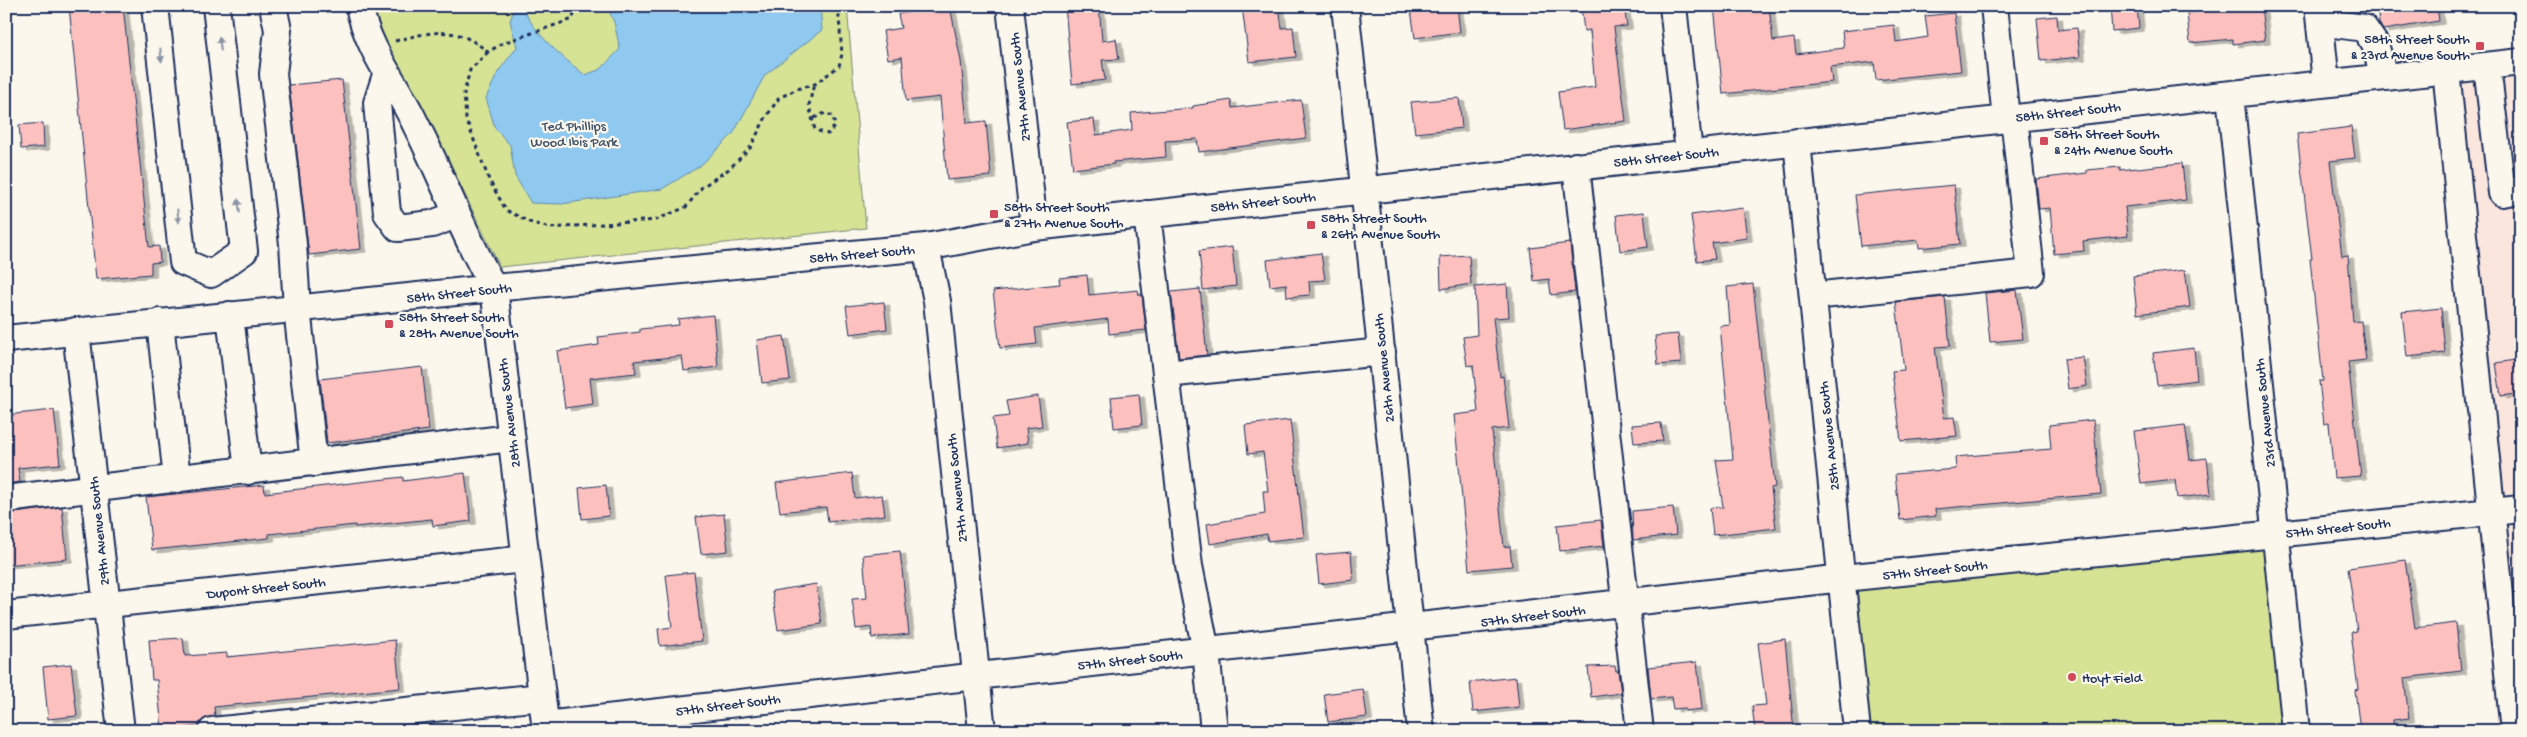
<svg xmlns="http://www.w3.org/2000/svg" width="2527" height="737" viewBox="0 0 2527 737" font-family="'Gochi Hand',sans-serif">
  <style>
    .built { fill: #fbe6de }
    .green { fill: #d6e294; stroke: #788879 }
    .water { fill: #90c9ef; stroke: #618bb5 }
    .building { fill: #fcc0be; stroke: #1b2f5e; filter: url(#shadow) }
    .lines { fill: none; stroke-linecap: round; stroke-linejoin: round }
    .minor-casing { stroke: #1b2f5e; stroke-width: 30 }
    .path { stroke: #1b2f5e; stroke-width: 3; stroke-dasharray: 4 4; stroke-linecap: butt }
    .minor { stroke: #fbf7ec; stroke-width: 26 }
    .oneway { fill: #8b93a5 }
    .poi-dot { fill: #d1495b; stroke: #fbf7ec; stroke-width: 2 }
    .labels { text-anchor: middle; stroke-width: 4.5; stroke-linejoin: round; paint-order: stroke }
    .poi-label { font-size: 14px; fill: #1b2f5e; stroke: #fbf7ec; text-anchor: start }
    .street-label { font-size: 14px; fill: #1b2f5e; stroke: #fbf7ec }
    .park-label { font-size: 14px; fill: #405369; stroke: #fbf7ec }
  </style>
  <defs>
    <filter id="shadow"><feDropShadow dx="5.5" dy="3" stdDeviation="0" flood-color="#0004"/></filter>
  </defs>
  <rect width="100%" height="100%" fill="#fbf7ec"/>
  <filter id="ink" filterUnits="userSpaceOnUse"><feTurbulence type="fractalNoise" baseFrequency=".02" numOctaves="2"/><feDisplacementMap in="SourceGraphic" scale="10" xChannelSelector="R" yChannelSelector="G"/><feConvolveMatrix kernelMatrix="1 2 1 2 8 2 1 2 1" color-interpolation-filters="sRGB"/></filter>
  <g filter="url(#ink)">
    <path class="built" d="M2521,74V497L2475,502L2432,83Z
      M2521,520V731H2498L2477,524Z"/>
    <path class="green" d="M368,6H847L866,228L500,267L416,94L377,40Z
      M2265,546L2283,731H1870L1857,588Z"/>
    <path class="water" d="M515,6H522C535,35 561,56 585,75L601,69L620,49L614,22L607,6H820L822,30L765,75L733,134L700,166L662,189L562,204L531,203L515,176L510,145L495,128L486,98L498,72L517,47L510,21Z"/>
    <path class="building" d="M69,6H123L149,247L159,246L160,262L151,263V274L96,279Z
      M950,6L961,61L967,123L986,121L991,176L947,180L940,97L906,101L902,57L888,59L883,31L901,28L898,14Z
      M1065,6H1099L1102,41L1116,39L1119,59L1102,60L1105,80L1072,84Z
      M1242,6H1279L1282,28L1293,27L1296,57L1249,62Z
      M1438,6H1457L1460,32L1415,38L1411,10Z
      M1581,6H1624L1627,26L1614,27L1626,121L1563,130L1558,92L1595,87L1590,30L1584,31Z
      M1714,6H1769L1773,41L1794,38L1796,54L1844,48L1842,31L1894,25L1896,42L1928,37L1925,16L1954,13L1961,71L1876,80L1874,62L1830,67L1832,82L1723,94Z
      M2110,6H2137L2139,28L2112,31Z
      M2229,6H2261L2265,40L2233,44V39L2190,43L2187,13L2230,9Z
      M2377,6H2437L2439,21L2383,30L2379,23Z
      M2057,16L2058,30L2077,28L2080,57L2041,61L2037,18Z
      M342,80L361,249L309,255L289,85Z
      M1459,98L1462,128L1415,133L1411,102Z
      M1231,100L1232,108L1301,100L1306,138L1199,152L1197,139L1165,141L1166,157L1113,162L1114,164L1073,169L1067,122L1094,119L1096,135L1132,130L1131,113L1193,108V106Z
      M43,123L44,147L21,149L19,125Z
      M2351,127L2355,158L2330,161L2342,256L2348,255L2353,322L2361,321L2366,360L2348,362L2361,476L2334,478L2329,423L2324,424L2319,381H2323L2310,259H2312L2297,134Z
      M2182,163L2186,200L2125,207L2128,236L2083,241L2084,251L2054,254L2050,208L2039,209L2036,179L2087,173V170L2120,167V170Z
      M1954,185L1960,244L1919,248L1918,240L1861,246L1855,195Z
      M1743,208L1747,238L1712,243L1715,259L1697,261L1691,215Z
      M1644,212L1648,247L1620,251L1616,215Z
      M1570,243L1575,292L1551,295L1549,279L1534,281L1530,248Z
      M1232,247L1236,286L1203,290L1199,251Z
      M1321,253L1325,280L1309,281L1310,295L1287,297L1286,284L1270,286L1267,260Z
      M1469,255L1471,284L1441,289L1440,257Z
      M2185,270L2190,307L2137,314L2133,276Z
      M1087,275L1089,295L1138,290L1139,295H1142L1146,330L1109,334L1108,319L1035,328L1037,344L1000,348L993,291L1060,284L1059,278Z
      M1507,284L1509,317L1493,318L1500,377L1503,376L1509,428L1492,430L1504,547L1510,546L1512,566L1469,570L1454,415L1478,412L1473,365L1467,366L1463,337L1477,335L1475,287Z
      M1753,284L1775,487L1771,488L1776,528L1713,535L1710,508L1723,507L1716,460L1733,459L1720,326L1730,325L1727,287Z
      M1200,289L1207,355L1179,358L1171,292Z
      M2017,290L2023,339L1990,342L1985,293Z
      M1945,297L1950,346L1935,347L1944,418L1954,417L1957,436L1901,441L1892,371L1904,370L1896,302Z
      M884,302L887,329L850,334L846,306Z
      M2441,308L2445,353L2407,357L2402,312Z
      M713,315L718,367L684,371L682,356L634,361L636,373L590,378L593,404L565,408L557,351L599,345L598,337L640,332V329L679,325L678,319Z
      M1678,334L1681,363L1658,365L1655,336Z
      M784,336L790,380L762,383L757,340Z
      M2194,348L2197,380L2157,385L2153,353Z
      M2083,357L2087,386L2068,389L2064,359Z
      M2521,359V393L2501,396L2496,363Z
      M422,367L429,430L327,443L320,379Z
      M1139,394L1142,425L1114,428L1111,397Z
      M1038,396L1042,426L1026,428L1028,443L997,448L993,418L1009,416L1006,401Z
      M54,410L60,464L18,468L20,482L6,484V415Z
      M1290,420L1304,537L1268,541L1267,534L1210,544L1207,524L1265,514L1263,491H1268L1263,452L1248,454L1245,425Z
      M2093,420L2101,494L1935,509L1936,516L1900,520L1895,474L1956,469L1955,457L2051,449L2049,425Z
      M1661,423L1663,441L1634,443L1632,425Z
      M2185,425L2190,460L2207,458L2211,494L2177,498L2175,480L2141,484L2134,431Z
      M465,473L471,521L433,526L432,519L355,527V525L269,534V538L152,550L146,497L264,485L265,493L403,477V481Z
      M852,473L855,498L882,495L885,515L828,522L826,507L780,512L776,483Z
      M606,485L609,516L582,519L579,488Z
      M62,507L67,559L6,565V514Z
      M1673,507L1676,535L1633,540L1632,511Z
      M724,514L728,551L701,554L696,517Z
      M1601,520L1604,546L1560,551L1557,525Z
      M900,551L909,634L872,638L871,627L856,629L852,599L867,598L863,555Z
      M1351,552L1353,580L1319,584L1316,555Z
      M2405,560L2415,628L2456,623L2461,671L2404,678L2409,718L2393,720L2394,731H2360L2355,690L2358,689L2351,632L2357,631L2348,568Z
      M694,572L702,641L660,646L658,629L672,627L666,575Z
      M816,584L822,624L778,630L772,591Z
      M183,638L185,656L227,653V657L395,640L400,688L214,707L215,716L204,719L198,726L162,730L157,680H152L149,640Z
      M1785,639L1794,731H1755L1752,706L1766,705L1758,643Z
      M1697,662L1702,709L1685,711V708L1673,709L1671,697L1651,699L1648,667Z
      M71,664L77,716L48,719L43,667Z
      M1615,666L1616,671H1618L1621,693L1591,697L1588,667Z
      M1516,677L1519,707L1473,712L1470,682Z
      M1363,689L1367,717L1328,722L1324,694Z"/>
    <g class="lines">
      <defs>
        <path id="minor" d="M155,6L183,262L211,274L244,251L216,6
          M273,6L278,30L273,74L293,244L297,308L314,463
          M359,6C368,50 396,83 415,123C443,177 463,235 494,288L546,731
          M1010,6L1034,227
          M1345,6L1421,731
          M1673,6L1689,153
          M1994,6L2006,118
          M2318,6L2326,83
          M2320,22L2364,28L2375,44L2384,77
          M2487,66L2502,193L2521,190
          M2446,70L2514,731
          M386,75L377,103L387,213L398,228L432,224L456,215
          M2230,95L2296,731
          M1797,142L1857,731
          M1576,166L1640,731
          M1147,214L1189,566L1206,651L1214,731
          M926,247L937,301L982,731
          M1813,296L2031,273L2014,117
          M230,315L248,471
          M160,322L177,479
          M76,331L121,731
          M6,339L494,288L926,247L1034,227L2521,62
          M1166,374L1382,352
          M6,499L511,438
          M6,615L525,559
          M545,725L1843,578L2521,509
          M212,731L542,697"/>
      </defs>
      <use href="#minor" class="minor-casing"/>
      <path class="path" d="M395,41C434,31 456,25 488,52L503,43L573,19L575,6
        M488,52L470,70L464,93L466,119L489,180L506,210L529,222L550,228L656,220L686,207L702,187L729,169L750,148L766,117L779,98L797,89L815,84L839,66L842,54L838,6
        M814,118L825,113L833,116L835,126L828,134L815,130L809,105L814,84"/>
      <use href="#minor" class="minor"/>
    </g>
    <defs><path id="oneway-solid" d="M-6-.8H1V-3.2L6.5 0L1 3.2V.8H-6Z" transform="scale(1.25)"/></defs>
    <g class="oneway">
      <use href="#oneway-solid" transform="translate(220 44) rotate(-97)"/>
      <use href="#oneway-solid" transform="translate(161 55) rotate(84)"/>
      <use href="#oneway-solid" transform="translate(239 206) rotate(-97)"/>
      <use href="#oneway-solid" transform="translate(178 216) rotate(84)"/>
    </g>
  </g>
  <g class="poi-dot">
    <rect x="2475" y="41" width="10" height="10" rx="2.5"/>
    <rect x="2039" y="136" width="10" height="10" rx="2.5"/>
    <rect x="989" y="209" width="10" height="10" rx="2.5"/>
    <rect x="1306" y="220" width="10" height="10" rx="2.5"/>
    <rect x="384" y="319" width="10" height="10" rx="2.5"/>
    <circle cx="2072" cy="677" r="5"/>
  </g>
  <g class="labels">
    <g class="poi-label">
      <text x="2470" y="43" text-anchor="end">58th Street South<tspan x="2470" dy="16">&amp; 23rd Avenue South</tspan></text>
      <text x="2054" y="138">58th Street South<tspan x="2054" dy="16">&amp; 24th Avenue South</tspan></text>
      <text x="1004" y="211">58th Street South<tspan x="1004" dy="16">&amp; 27th Avenue South</tspan></text>
      <text x="1321" y="222">58th Street South<tspan x="1321" dy="16">&amp; 26th Avenue South</tspan></text>
      <text x="399" y="321">58th Street South<tspan x="399" dy="16">&amp; 28th Avenue South</tspan></text>
      <text x="2082" y="682">Hoyt Field</text>
    </g>
    <g class="street-label">
      <text transform="translate(1019 87) rotate(-96)" y="5">27th Avenue South</text>
      <text transform="translate(2068 111) rotate(-6)" y="5">58th Street South</text>
      <text transform="translate(1666 156) rotate(-6)" y="5">58th Street South</text>
      <text transform="translate(1263 201) rotate(-6)" y="5">58th Street South</text>
      <text transform="translate(862 253) rotate(-5)" y="5">58th Street South</text>
      <text transform="translate(459 292) rotate(-6)" y="5">58th Street South</text>
      <text transform="translate(1383 368) rotate(-96)" y="5">26th Avenue South</text>
      <text transform="translate(508 413) rotate(-97)" y="5">28th Avenue South</text>
      <text transform="translate(2264 413) rotate(-96)" y="5">23rd Avenue South</text>
      <text transform="translate(1828 436) rotate(-96)" y="5">25th Avenue South</text>
      <text transform="translate(956 488) rotate(-96)" y="5">27th Avenue South</text>
      <text transform="translate(2338 527) rotate(-6)" y="5">57th Street South</text>
      <text transform="translate(98 531) rotate(-96)" y="5">29th Avenue South</text>
      <text transform="translate(1935 569) rotate(-6)" y="5">57th Street South</text>
      <text transform="translate(266 587) rotate(-6)" y="5">Dupont Street South</text>
      <text transform="translate(1533 615) rotate(-7)" y="5">57th Street South</text>
      <text transform="translate(1130 659) rotate(-6)" y="5">57th Street South</text>
      <text transform="translate(728 704) rotate(-7)" y="5">57th Street South</text>
    </g>
    <g class="park-label">
      <text x="574" y="130">Ted Phillips<tspan x="574" dy="16">Wood Ibis Park</tspan></text>
    </g>
  </g>
  <rect width="2527" height="737" fill="none" stroke="#fbf7ec" stroke-width="25"/>
  <rect x="12" y="12" width="2502" height="712" fill="none" stroke="#1b2f5e" stroke-width="2" filter="url(#ink)"/>
</svg>
